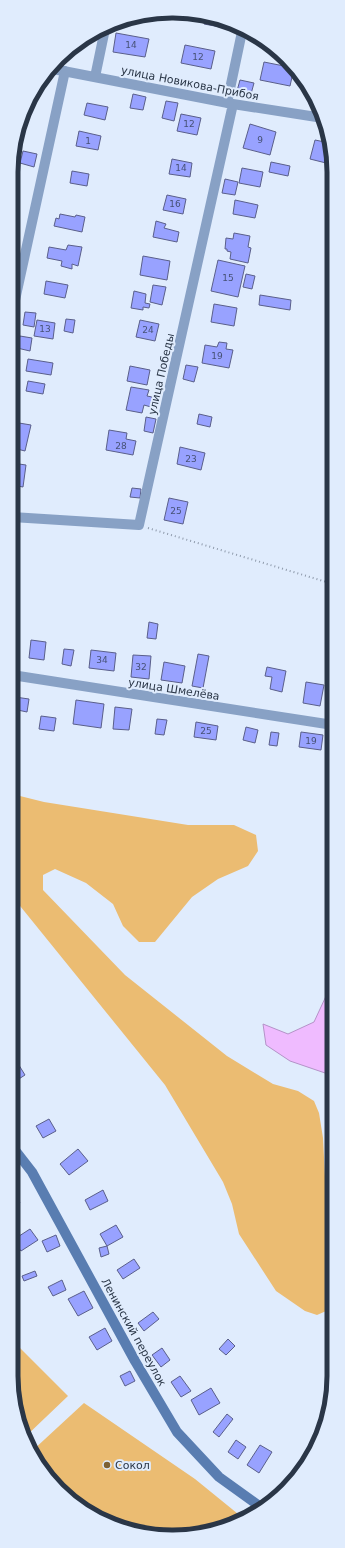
<svg xmlns="http://www.w3.org/2000/svg" width="345" height="1548" viewBox="0 0 345 1548" font-family="'DejaVu Sans',sans-serif">
  <style>
    .green { fill: #ebbc72 }
    .water { fill: #efbbff; stroke: #b493c8 }
    .building { fill: #98a2ff; stroke: #5a5f8a }
    .lines { fill: none; stroke-linecap: round; stroke-linejoin: round }
    .path { stroke: #8e9aab; stroke-width: 2; stroke-dasharray: 1 3; stroke-linecap: butt }
    .minor { stroke: #88a1c5; stroke-width: 10 }
    .secondary { stroke: #597db1; stroke-width: 10 }
    .poi-dot { fill: #7d6033; stroke: #e0ecfd; stroke-width: 1.5 }
    .labels { text-anchor: middle; stroke-width: 4; stroke-linejoin: round; paint-order: stroke }
    .number-label { font-size: 9px; fill: #465175 }
    .street-label { font-size: 11px; fill: #2a3647; stroke: #e0ecfd }
    .poi-label { font-size: 11px; fill: #2a3647; stroke: #e0ecfd; text-anchor: start }
    .rim { fill: none; stroke: #2a3647; stroke-width: 5 }
  </style>
  <rect width="100%" height="100%" fill="#e0ecfd"/>
  <path class="green" d="M12,794L44,802L188,825H234L256,835L258,851L248,866L218,879L192,897L155,942H139L123,926L113,904L86,883L55,869L43,875V890L125,975L227,1056L273,1084L298,1091L314,1101L319,1113L323,1138L327,1215L333,1250V1308L317,1315L305,1311L276,1291L239,1234L232,1204L223,1182L165,1085L12,896Z
    M11,1339L68,1396L24,1438L11,1375Z
    M84,1403L195,1479L243,1518L224,1528L162,1537L101,1520L51,1482L32,1451Z"/>
  <path class="water" d="M333,981V1073L328,1074L290,1061L266,1045L263,1024L288,1034L314,1022Z"/>
  <path class="building" d="M194,12L221,21L220,27L204,24L206,18L191,16L192,13Z
    M116,33L149,39L145,57L113,52Z
    M185,45L215,51L211,69L181,63Z
    M264,62L294,68L290,86L260,80Z
    M240,80L254,83L251,94L237,91Z
    M34,90H36L29,119L24,117Z
    M133,94L146,97L143,110L130,108Z
    M166,101L178,103L174,121L162,118Z
    M87,103L108,107L105,120L84,115Z
    M181,114L201,118L197,135L177,131Z
    M250,124L276,132L270,155L243,148Z
    M79,131L101,136L98,150L76,146Z
    M18,134L22,135L17,155L12,154V151Z
    M315,140L330,143L326,163L310,159Z
    M23,151L37,154L34,167L20,163Z
    M172,159L192,163L190,177L169,174Z
    M271,162L290,166L288,176L269,172Z
    M242,168L263,172L260,187L239,183Z
    M72,171L89,174L87,186L70,183Z
    M225,179L238,182L235,195L222,193Z
    M167,195L186,199L183,214L163,210Z
    M235,200L258,205L255,218L233,214Z
    M60,214L75,217L76,215L85,217L82,232L54,226L56,218L59,219Z
    M156,221L166,224L164,228L179,232L177,242L153,237Z
    M234,233L250,236L248,247L251,248L248,263L230,259L231,252L227,251V249H225L226,238L233,239Z
    M68,245L82,247L78,266L72,264V269L61,266L62,261L47,258L49,247L66,250Z
    M143,256L170,261L167,280L140,275Z
    M218,260L245,266L238,297L211,291Z
    M246,274L255,276L252,289L243,287Z
    M46,281L68,285L65,298L44,294Z
    M153,285L166,287L162,305L150,302Z
    M134,291L146,294L145,303L150,304L149,308L143,307V310L131,308Z
    M260,295L291,300L290,310L259,305Z
    M214,304L237,308L234,326L211,322Z
    M25,312L36,313L34,327L23,325Z
    M66,319L75,320L73,333L64,331Z
    M37,320L55,323L53,339L34,336Z
    M140,320L159,324L155,341L136,337Z
    M20,336L32,338L30,351L17,348Z
    M219,342L227,343L226,349L233,350L229,368L202,363L205,345L217,347Z
    M28,359L53,363L51,375L26,371Z
    M186,365L198,367L194,382L183,379Z
    M130,366L150,370L147,385L127,381Z
    M28,381L45,384L43,394L26,391Z
    M131,387L149,390L147,396L152,397L151,407L144,405L142,413L126,410Z
    M199,414L212,417L210,427L197,424Z
    M146,417L156,419L153,433L144,431Z
    M19,423L31,425L25,451L13,448Z
    M109,430L127,433L126,439L136,441L133,455L106,450Z
    M180,447L205,453L201,470L177,464Z
    M12,463L26,465L23,487L12,485Z
    M132,488L141,489L140,498L130,497Z
    M169,498L188,502L183,524L164,520Z
    M149,622L158,624L156,639L147,638Z
    M31,640L46,642L44,660L29,658Z
    M64,649L74,650L71,666L62,664Z
    M91,650L116,653L114,671L89,668Z
    M198,654L209,656L203,688L192,686Z
    M133,655L151,656L149,679L131,677Z
    M164,662L185,666L182,683L161,680Z
    M267,667L286,671L282,692L270,689L272,677L265,676Z
    M306,682L324,685L320,706L303,703Z
    M15,697L29,699L27,712L13,709Z
    M76,700L104,704L101,728L73,724Z
    M115,707L132,709L129,730L113,729Z
    M41,716L56,718L54,731L39,729Z
    M157,719L167,720L164,735L155,734Z
    M196,722L218,726L216,740L194,737Z
    M246,727L258,730L255,743L243,740Z
    M271,732L279,733L277,746L269,745Z
    M301,732L323,735L321,750L299,747Z
    M17,1062L25,1075L11,1084V1065Z
    M49,1119L56,1131L43,1138L36,1126Z
    M78,1149L88,1161L69,1175L60,1164Z
    M103,1190L108,1201L90,1210L85,1200Z
    M14,1193L20,1203L11,1208V1195Z
    M116,1225L123,1237L107,1246L100,1234Z
    M30,1229L38,1240L21,1251L13,1240Z
    M56,1235L60,1246L47,1252L42,1241Z
    M107,1246L109,1254L101,1257L99,1248Z
    M134,1259L140,1268L123,1279L117,1270Z
    M35,1271L37,1276L24,1281L22,1276Z
    M62,1280L66,1290L53,1296L48,1287Z
    M84,1291L93,1308L78,1316L68,1299Z
    M153,1312L159,1319L144,1331L138,1323Z
    M105,1328L112,1341L97,1350L89,1337Z
    M228,1339L235,1346L226,1355L219,1349Z
    M162,1348L170,1360L161,1367L152,1355Z
    M130,1371L135,1381L125,1386L120,1376Z
    M180,1376L191,1391L181,1397L171,1382Z
    M211,1388L220,1403L199,1415L191,1400Z
    M227,1414L233,1419L219,1437L213,1432Z
    M236,1440L246,1447L238,1459L228,1452Z
    M260,1445L272,1452L259,1473L247,1465Z"/>
  <g class="lines">
    <path class="path" d="M148,528L333,584"/>
    <path class="minor" d="M53,69L233,104L323,118
      M95,77L105,29
      M227,103L243,27
      M12,314L65,71
      M12,517L139,525L233,104
      M12,675L333,725"/>
    <path class="secondary" d="M11,1145L32,1172L135,1361L177,1432L219,1477L262,1508"/>
  </g>
  <circle class="poi-dot" cx="107" cy="1465" r="4"/>
  <g class="labels">
    <g class="number-label">
      <text x="131" y="48">14</text>
      <text x="198" y="60">12</text>
      <text x="189" y="127">12</text>
      <text x="260" y="143">9</text>
      <text x="88" y="144">1</text>
      <text x="181" y="171">14</text>
      <text x="175" y="207">16</text>
      <text x="228" y="281">15</text>
      <text x="45" y="332">13</text>
      <text x="148" y="333">24</text>
      <text x="217" y="359">19</text>
      <text x="121" y="449">28</text>
      <text x="191" y="462">23</text>
      <text x="176" y="514">25</text>
      <text x="102" y="663">34</text>
      <text x="141" y="670">32</text>
      <text x="206" y="734">25</text>
      <text x="311" y="744">19</text>
    </g>
    <g class="street-label">
      <text transform="translate(190 83) rotate(11)" y="4">улица Новикова-Прибоя</text>
      <text transform="translate(161 374) rotate(-77)" y="4">улица Победы</text>
      <text transform="translate(174 689) rotate(9)" y="4">улица Шмелёва</text>
      <text transform="translate(134 1332) rotate(61)" y="4">Ленинский переулок</text>
    </g>
    <g class="poi-label">
      <text x="115" y="1469">Сокол</text>
    </g>
  </g>
  <path d="M0 0H345V1548H0ZM172 18H173A154 154 0 0 1 327 172V1376A154 154 0 0 1 173 1530H172A154 154 0 0 1 18 1376V172A154 154 0 0 1 172 18Z" fill="#e0ecfd" fill-rule="evenodd"/>
  <path class="rim" d="M172 18H173A154 154 0 0 1 327 172V1376A154 154 0 0 1 173 1530H172A154 154 0 0 1 18 1376V172A154 154 0 0 1 172 18Z"/>
</svg>
